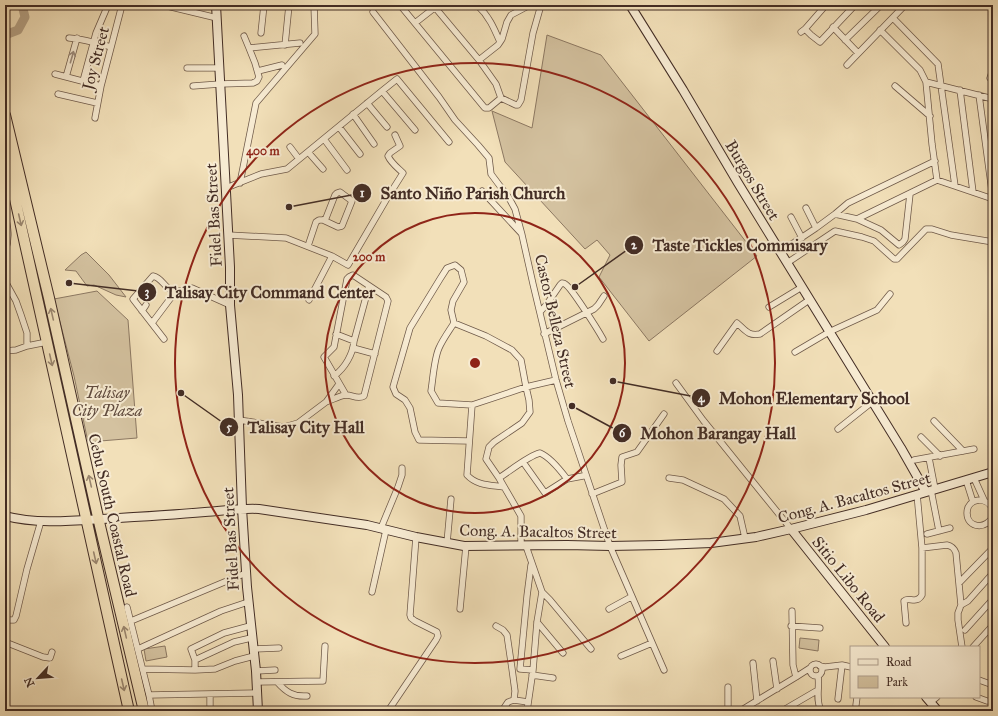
<svg xmlns="http://www.w3.org/2000/svg" width="998" height="716" viewBox="0 0 998 716" font-family="'IM FELL Great Primer',serif">
  <style>
    .green { fill: #d4c2a0; stroke: #8c7862 }
    .lines { fill: none; stroke-linecap: round; stroke-linejoin: round }
    .river { stroke: #b6a387; stroke-width: 9 }
    .street-casing { stroke: #6f5a4a; stroke-width: 7 }
    .secondary-casing { stroke: #432d25; stroke-width: 10 }
    .highway-casing { stroke: #432d25; stroke-width: 12 }
    .street { stroke: #f7ebd2; stroke-width: 5.5 }
    .secondary { stroke: #f7ebd2; stroke-width: 8 }
    .highway { stroke: #f2e0b9; stroke-width: 10 }
    .oneway { stroke: #9d8c7c }
    .oneway2 { stroke: #9a866f }
    .ring { fill: none; stroke: #8f2418; stroke-width: 2 }
    .labels { text-anchor: middle; stroke-width: 4; stroke-linejoin: round; paint-order: stroke }
    .street-label { font-size: 16px; fill: #432d25; stroke: #f7ebd2 }
    .park-label { font-size: 16px; font-style: italic; fill: #604b3e; stroke: #f7ebd2 }
    .centre { fill: #8f2418; stroke: #f7ebd2; stroke-width: 2 }
    .ring-label { font-size: 12px; text-anchor: middle; font-weight: bold; fill: #8f2418; stroke: #f7ebd2; stroke-width: 4; stroke-linejoin: round; paint-order: stroke }
    .leader { fill: none; stroke: #432d25; stroke-width: 1.5 }
    .callout-dot { fill: #432d25; stroke: #f7ebd2; stroke-width: 1.5 }
    .mark-label { font-size: 12px; text-anchor: middle; font-weight: bold; fill: #fff }
    .callout-label { font-size: 17px; text-anchor: middle; font-weight: bold; fill: #432d25; stroke: #f7ebd2; stroke-width: 4; stroke-linejoin: round; paint-order: stroke }
  </style>
  <rect width="100%" height="100%" fill="#f2e0b9"/>
  <filter id="stains"><feTurbulence type="fractalNoise" baseFrequency=".005" numOctaves="4"/><feColorMatrix values="0 0 0 0 .2 0 0 0 0 .09 0 0 0 0 .02 0 0 0 .5 -.17"/></filter>
  <radialGradient id="worn" r=".72"><stop offset=".6" stop-color="#630" stop-opacity="0"/><stop offset="1" stop-color="#630" stop-opacity=".3"/></radialGradient>
  <path class="green" d="M547,35L601,55L757,256L649,341L599,277L610,255L597,240L585,249L505,162L492,111L532,128Z
    M86,252L109,275L126,297L116,295L94,285L87,286L76,271L65,270L81,255Z
    M97,291L128,320L137,438L88,442L74,376L54,299Z
    M800,638L819,640L818,651L799,648Z
    M165,646L167,657L146,661L144,649Z"/>
  <g class="lines">
    <path class="river" d="M5,35L18,30L25,17L22,5"/>
    <defs>
      <path id="street" d="M163,5L217,18
        M400,5L484,107L485,108H489L501,98L516,105H518L521,100L533,33L541,5
        M433,5L479,60L496,84L501,98
        M477,5C489,16 494,28 500,42
        M373,12L439,97L455,120L478,145L489,158L491,174L509,198L515,209L522,235L533,284L556,380L568,421L610,546L664,670
        M893,18L938,64L955,186
        M415,23L438,5
        M833,27L858,53
        M805,29L811,35L820,42L855,5
        M880,30L920,70L926,82L932,144L937,180
        M801,32L805,29L826,5
        M261,33L264,5
        M244,36L249,48
        M69,38C84,39 97,43 111,47
        M845,40L881,5
        M285,45L289,5
        M479,60L498,45L502,39L507,22L511,15L530,5
        M847,65L905,5
        M187,68H219
        M993,69L990,78H993
        M258,71L282,65
        M55,74L101,86
        M66,77L77,38
        M83,81L96,33L108,5
        M926,82L993,99
        M193,86L220,84L253,83L257,81L259,77L255,63L249,48L300,43
        M895,86L930,116
        M960,90L973,192
        M382,91L415,130
        M58,94L97,103
        M979,95L993,199
        M367,103L387,127
        M353,114L374,144
        M95,118L101,86L122,5
        M339,127L360,154
        M324,139L347,170
        M290,147L299,159
        M308,152L323,169
        M240,183L256,103L315,34L314,5
        M226,188L261,174L287,169L382,91L397,79L449,142
        M482,191L521,233
        M806,208L816,228
        M5,214C8,228 10,238 5,252
        M835,214L857,219L881,230L899,245L903,242L905,239L910,194
        M791,217L802,238
        M857,219L937,180L993,199
        M228,235L286,238L332,256L348,265L386,200L403,173C398,168 391,163 388,156L390,153L400,146L395,135
        M308,246L316,222L319,220H323L326,218L335,195L337,193L340,192L352,201L342,226L338,227L323,220
        M780,252L816,228L835,214L848,203L935,161
        M787,263L835,231L862,237L874,241L894,259H897L926,229H932L951,235L993,242
        M5,281L16,301L21,315L27,333V346L47,342
        M309,300L332,256
        M769,307L802,287
        M142,311L146,305
        M540,312L547,304L560,285L562,283C563,283 564,283 565,284C571,287 598,330 603,339
        M152,323L173,295L175,292
        M454,323L486,336L512,350L521,360L526,387L529,400L530,412L522,423L494,442L489,447L486,459L499,478L521,516V546
        M336,334L354,341
        M544,334L594,309L598,305L604,296
        M164,339L133,299L153,276C163,278 164,289 175,292L192,288L230,305
        M353,348L375,354
        M5,351L16,350L27,346
        M717,351L737,323C746,331 748,336 760,334L809,300
        M795,352L829,332L877,310L890,294
        M334,376C345,368 353,354 354,341L369,286
        M676,383L703,420L791,529
        M326,402C332,400 339,396 345,395C351,394 357,400 364,396L388,301L386,297L353,275L349,277L347,279L334,347L324,357L346,395
        M472,405L467,475C477,486 491,485 504,487
        M239,420L284,427L298,423L326,402L339,384
        M934,421L963,451
        M838,429L872,402
        M921,437L940,456
        M469,441L419,440L415,432L410,408L405,400L396,394L393,387L410,328L440,279L447,268L455,265L461,270L464,282L453,301L451,310L454,323C449,331 443,339 439,348C434,359 433,379 431,391L438,403L472,405L526,387L556,380
        M929,458L935,489
        M914,460L974,449
        M523,462L545,493L567,479L583,476
        M499,478C510,471 528,456 540,453C550,457 561,471 567,479
        M669,478L683,480L724,499L740,516L745,538
        M974,478L984,500
        M966,480L973,502
        M931,490L939,531
        M592,494L622,482L621,465L622,457L637,452L664,414
        M993,510C987,495 967,498 967,513C967,529 988,530 993,515
        M381,528L398,487L402,475V468
        M927,534L950,528
        M447,543L451,499
        M526,546L542,592L537,622L533,670L527,711
        M922,548L947,545C952,546 954,548 956,553L961,605L958,613V620L962,647
        M531,565L527,596L520,669L533,670
        M959,583L993,548
        M372,592L386,530
        M542,592L550,600L591,649
        M961,605L968,601L993,573
        M127,607L149,695L152,711
        M460,609L466,546
        M609,609L631,597
        M792,611L793,665L796,677
        M5,620H14L16,616L27,569L41,521
        M131,621L246,573
        M537,622L563,653
        M906,623L904,601C909,596 916,605 922,595V548L917,494
        M496,626L503,630L507,635L512,669L515,691L514,700L508,702L502,711
        M791,626L820,628
        M965,630L993,599
        M5,642L43,657L50,658L52,652
        M973,647L993,625
        M138,649L221,611L248,602
        M253,649L279,648
        M621,656L652,643
        M195,660L191,649L224,633L250,626
        M773,661L777,689
        M753,663L757,701
        M810 670a6 6 0 1 1 12 0a6 6 0 1 1-12 0Z
        M820,666L825,667L842,665L851,667
        M143,669L195,670L215,669L235,661L254,656
        M195,670V660L234,642L251,638
        M256,671L275,670
        M532,675L553,678
        M818,676C820,688 815,698 821,711
        M979,680L993,685
        M256,682L323,681L325,646
        M277,682C286,692 293,697 307,696
        M210,694V711
        M149,695L256,693
        M976,697L987,701
        M838,699L842,665
        M514,700L528,702
        M931,702L937,697
        M856,705L857,697
        M388,711L436,640L438,636L437,632L415,621L411,618L410,615L416,537
        M728,711V687
        M740,711L796,677L810,668
        M782,711L818,690
        M927,711L934,706"/>
      <path id="secondary" d="M216,5L230,267V305L238,395L242,508L247,587L256,671L258,711
        M630,5L683,90L738,183L901,448L926,492
        M5,516C36,524 70,521 102,519C136,517 170,515 205,512C223,511 241,508 259,509L367,525L416,537L464,546L567,545L610,546L661,545L711,543L756,537L791,529L866,510L993,472
        M791,529L885,647
        M926,697L938,711"/>
      <path id="highway" d="M5,115L49,298L100,526L144,711
        M5,154L129,711"/>
    </defs>
    <use href="#street" class="street-casing"/>
    <use href="#secondary" class="secondary-casing"/>
    <use href="#highway" class="highway-casing"/>
    <use href="#street" class="street"/>
    <use href="#secondary" class="secondary"/>
    <use href="#highway" class="highway"/>
  </g>
  <defs><path id="oneway-shaft" d="M-6 0H5M1.5-3L5.5 0L1.5 3" fill="none" stroke-width="1.6" stroke-linecap="round" stroke-linejoin="round"/></defs>
  <use class="oneway" href="#oneway-shaft" transform="translate(72 57) rotate(-74)"/>
  <g class="oneway2">
    <use href="#oneway-shaft" transform="translate(20 220) rotate(77)"/>
    <use href="#oneway-shaft" transform="translate(52 314) rotate(-103)"/>
    <use href="#oneway-shaft" transform="translate(51 360) rotate(77)"/>
    <use href="#oneway-shaft" transform="translate(90 481) rotate(-103)"/>
    <use href="#oneway-shaft" transform="translate(95 558) rotate(77)"/>
    <use href="#oneway-shaft" transform="translate(125 632) rotate(-103)"/>
    <use href="#oneway-shaft" transform="translate(123 685) rotate(77)"/>
  </g>
  <g class="ring">
    <circle cx="475" cy="363" r="150"/>
    <circle cx="475" cy="363" r="300"/>
  </g>
  <g class="labels">
    <g class="street-label">
      <text transform="translate(95 58) rotate(-75)" y="6">Joy Street</text>
      <text transform="translate(753 180) rotate(59)" y="6">Burgos Street</text>
      <text transform="translate(213 215) rotate(-93)" y="6">Fidel Bas Street</text>
      <text transform="translate(556 321) rotate(77)" y="6">Castor Belleza Street</text>
      <text transform="translate(854 497) rotate(-15)" y="6">Cong. A. Bacaltos Street</text>
      <text transform="translate(113 515) rotate(77)" y="6">Cebu South Coastal Road</text>
      <text transform="translate(538 531) rotate(1)" y="6">Cong. A. Bacaltos Street</text>
      <text transform="translate(230 539) rotate(-93)" y="6">Fidel Bas Street</text>
      <text transform="translate(849 579) rotate(51)" y="6">Sitio Libo Road</text>
    </g>
    <g class="park-label">
      <text x="107" y="398">Talisay<tspan x="107" dy="18">City Plaza</tspan></text>
    </g>
  </g>
  <circle cx="475" cy="363" r="6" class="centre"/>
  <g class="ring-label">
    <text x="263" y="155">400 m</text>
    <text x="369" y="261">200 m</text>
  </g>
  <path class="leader" d="M289 207L362 193M575 287L634 245M69 283L147 292M613 381L701 398M181 393L229 427M572 406L622 433"/>
  <g class="callout-dot">
    <circle cx="289" cy="207" r="4"/>
    <circle cx="575" cy="287" r="4"/>
    <circle cx="69" cy="283" r="4"/>
    <circle cx="613" cy="381" r="4"/>
    <circle cx="181" cy="393" r="4"/>
    <circle cx="572" cy="406" r="4"/>
    <circle cx="362" cy="193" r="10"/>
    <circle cx="634" cy="245" r="10"/>
    <circle cx="147" cy="292" r="10"/>
    <circle cx="701" cy="398" r="10"/>
    <circle cx="229" cy="427" r="10"/>
    <circle cx="622" cy="433" r="10"/>
  </g>
  <g class="mark-label">
    <text x="362" y="197">1</text>
    <text x="634" y="249">2</text>
    <text x="147" y="296">3</text>
    <text x="701" y="402">4</text>
    <text x="229" y="431">5</text>
    <text x="622" y="437">6</text>
  </g>
  <g class="callout-label">
    <text x="473" y="199">Santo Niño Parish Church</text>
    <text x="740" y="251">Taste Tickles Commisary</text>
    <text x="270" y="298">Talisay City Command Center</text>
    <text x="814" y="404">Mohon Elementary School</text>
    <text x="306" y="433">Talisay City Hall</text>
    <text x="718" y="439">Mohon Barangay Hall</text>
  </g>
  <rect width="998" height="716" fill="none" stroke="#f2e0b9" stroke-width="20"/>
  <rect x="6" y="6" width="986" height="704" fill="none" stroke="#432d25" stroke-width="2"/>
  <rect x="10" y="10" width="978" height="696" fill="none" stroke="#432d25"/>
  <rect x="850" y="646" width="130" height="52" fill="#f7ebd2" stroke="#af9f8d"/>
  <rect x="858" y="659" width="20" height="6" fill="#f7ebd2" stroke="#af9f8d"/>
  <text x="886" y="666" font-size="12" fill="#432d25">Road</text>
  <rect x="858" y="676" width="20" height="12" fill="#d4c2a0" stroke="#af9f8d"/>
  <text x="886" y="686" font-size="12" fill="#432d25">Park</text>
  <g transform="translate(38 678) rotate(244)" stroke="#f7ebd2" stroke-width="3" paint-order="stroke">
  <path d="M0-3L7 15L0 10L-7 15Z" fill="#432d25"/>
  <text y="-6" font-size="11" font-weight="bold" text-anchor="middle" fill="#432d25">N</text>
  </g>
  <rect width="100%" height="100%" filter="url(#stains)"/>
  <rect width="100%" height="100%" fill="url(#worn)"/>
</svg>
